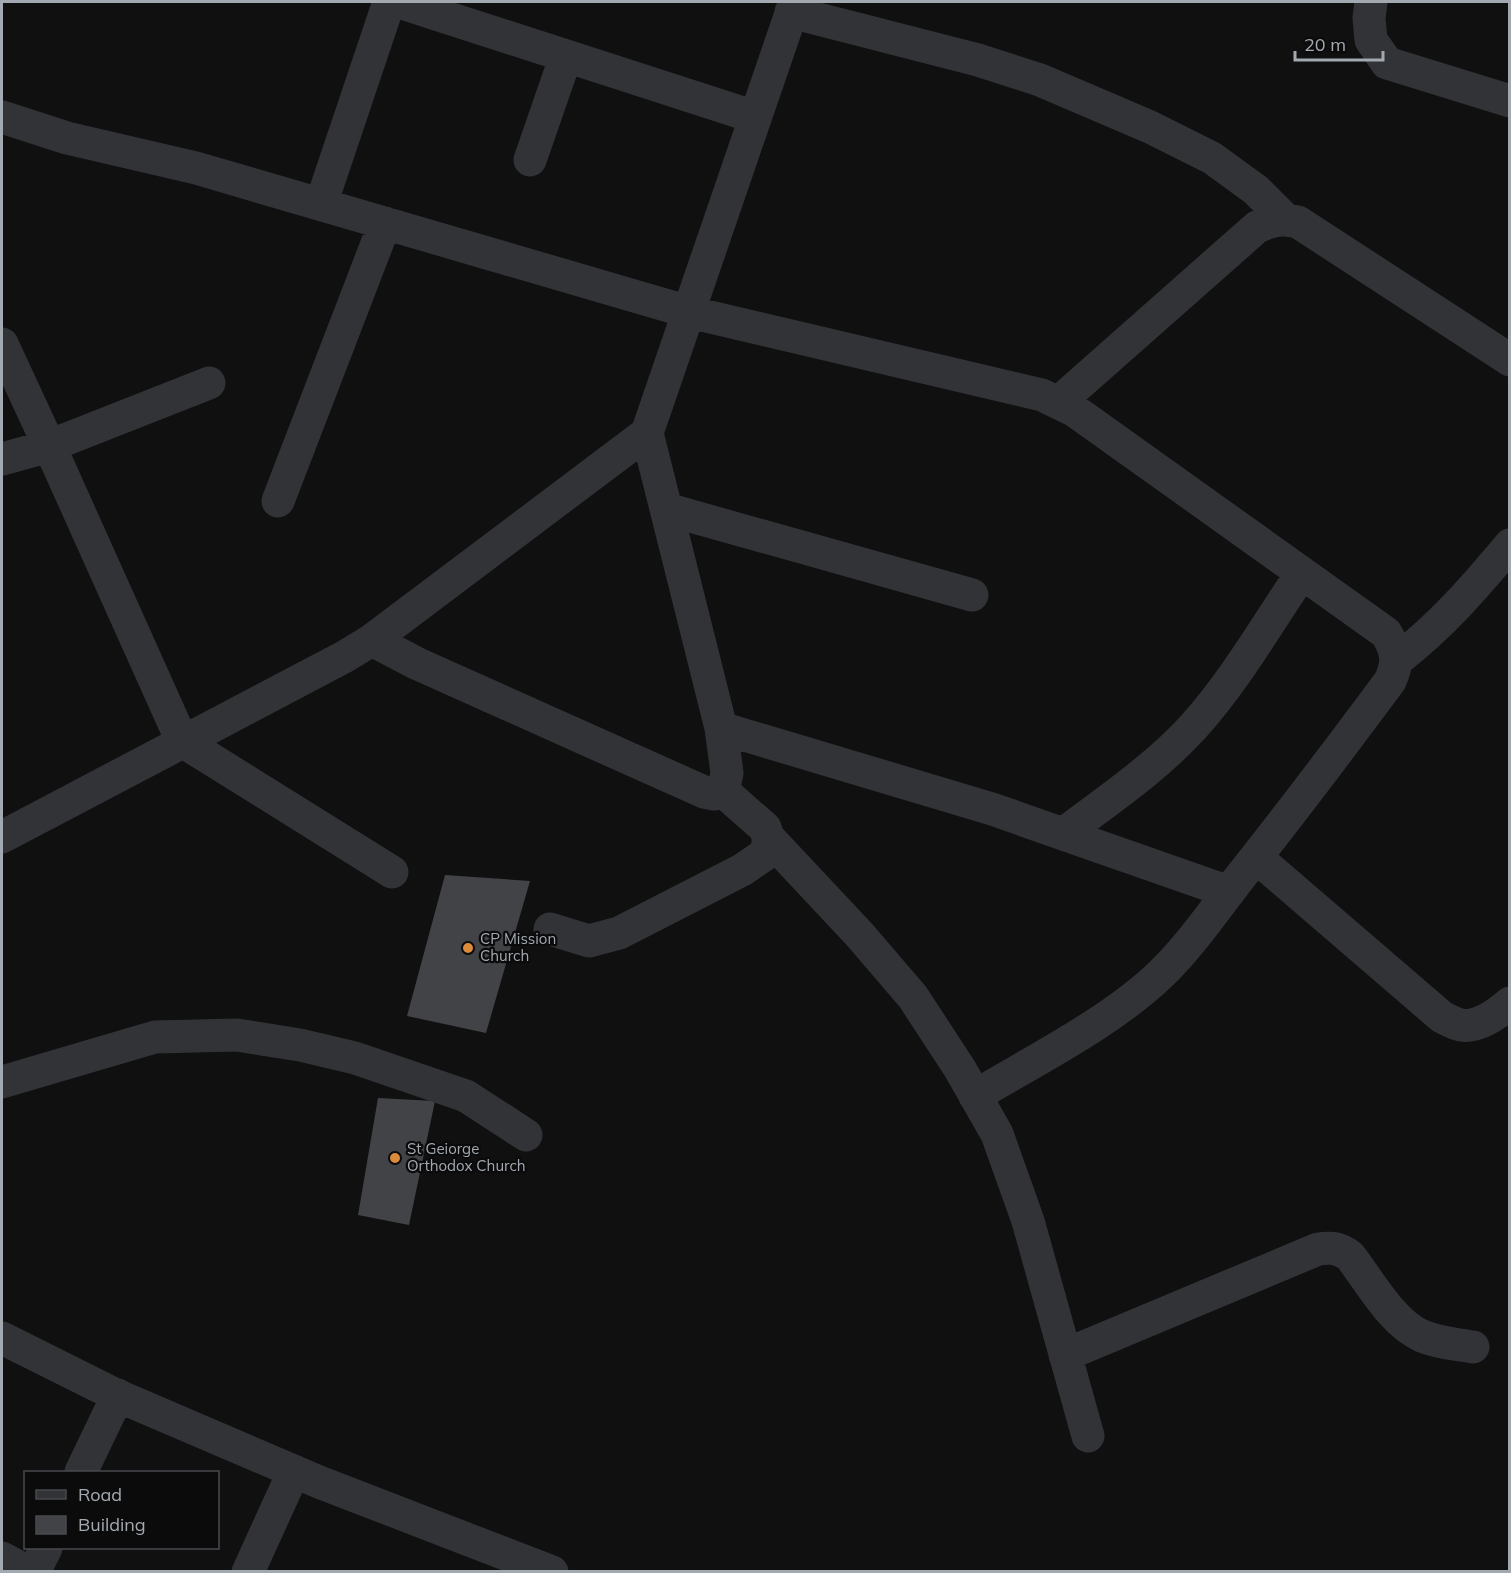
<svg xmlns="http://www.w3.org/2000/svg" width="1511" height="1573" viewBox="0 0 1511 1573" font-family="Mulish,sans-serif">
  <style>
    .building { fill: #424346 }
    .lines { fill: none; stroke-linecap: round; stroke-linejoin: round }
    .minor { stroke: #313336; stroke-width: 33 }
    .poi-dot { fill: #dc8b3d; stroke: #0b0b0c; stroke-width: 2 }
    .labels { text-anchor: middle; stroke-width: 4.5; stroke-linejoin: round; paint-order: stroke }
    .poi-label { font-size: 15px; fill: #a3a9b0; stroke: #0b0b0c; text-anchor: start }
  </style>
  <rect width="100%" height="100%" fill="#101011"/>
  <path class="building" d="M445,875L530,881L486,1033L407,1016Z
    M378,1098L435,1101L409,1225L358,1215Z"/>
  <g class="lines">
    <path class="minor" d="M399,2L755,117
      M1371,2L1369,18L1371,40L1387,63L1510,101
      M791,12L978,60L1040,80L1150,127L1212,158L1256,190L1285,219
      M2,117L67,138L196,168L689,312L1042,395L1075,411L1386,633C1397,651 1399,662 1390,681C1341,747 1292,812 1241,876C1215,909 1191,945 1161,974C1111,1022 1035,1060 975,1096
      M530,160L566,56
      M321,204L389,2
      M2,344L59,467L182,741L392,872
      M1059,402L1257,227C1272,220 1282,218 1298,222L1510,360
      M2,459L49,446L209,383
      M278,501L385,223
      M666,509L972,595
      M372,640L418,664L704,792L714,794L723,791L727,773L721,728L647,433
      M1397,660C1442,625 1473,589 1510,545
      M721,728L992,809L1229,892
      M1063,834C1108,800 1156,768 1194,726C1234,682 1268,623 1302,573
      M2,837L344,657L372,640L647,433L795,2
      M768,837L859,934L913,997L960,1069L997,1134L1028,1221L1088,1436
      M1256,857L1442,1017C1448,1020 1455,1024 1461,1025C1478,1028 1497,1014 1510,1003
      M550,929L589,941L619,933L742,870L764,855L768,846V837L765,828L723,791
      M2,1082L155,1037L237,1035L300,1045L355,1058L466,1096L526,1135
      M2,1338L116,1395L319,1482L552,1572
      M1065,1355L1318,1249C1332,1247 1339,1248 1350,1256C1370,1282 1392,1323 1422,1336C1438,1343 1456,1344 1473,1347
      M81,1472L118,1395
      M2,1558L28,1572
      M34,1572L46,1548
      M248,1572L294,1471"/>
  </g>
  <g class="poi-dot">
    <circle cx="468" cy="948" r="6"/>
    <circle cx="395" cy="1158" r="6"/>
  </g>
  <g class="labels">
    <g class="poi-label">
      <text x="480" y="944">CP Mission<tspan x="480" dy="17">Church</tspan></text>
      <text x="407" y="1154">St Geiorge<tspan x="407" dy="17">Orthodox Church</tspan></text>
    </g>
  </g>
  <rect width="1511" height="1573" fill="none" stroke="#a3a9b0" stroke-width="6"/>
  <rect x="24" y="1471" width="195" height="78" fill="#0b0b0c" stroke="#484a4e" stroke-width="1.5"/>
  <rect x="36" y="1490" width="30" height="9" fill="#313336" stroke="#484a4e" stroke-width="1.5"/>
  <text x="78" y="1501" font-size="18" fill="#a3a9b0">Road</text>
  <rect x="36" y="1516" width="30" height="18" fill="#424346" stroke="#484a4e" stroke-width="1.5"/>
  <text x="78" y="1531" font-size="18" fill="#a3a9b0">Building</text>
  <path d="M1295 51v9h88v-9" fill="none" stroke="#a3a9b0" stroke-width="3"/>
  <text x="1304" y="51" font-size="18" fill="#a3a9b0" stroke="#0b0b0c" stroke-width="4.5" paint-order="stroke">20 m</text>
</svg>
